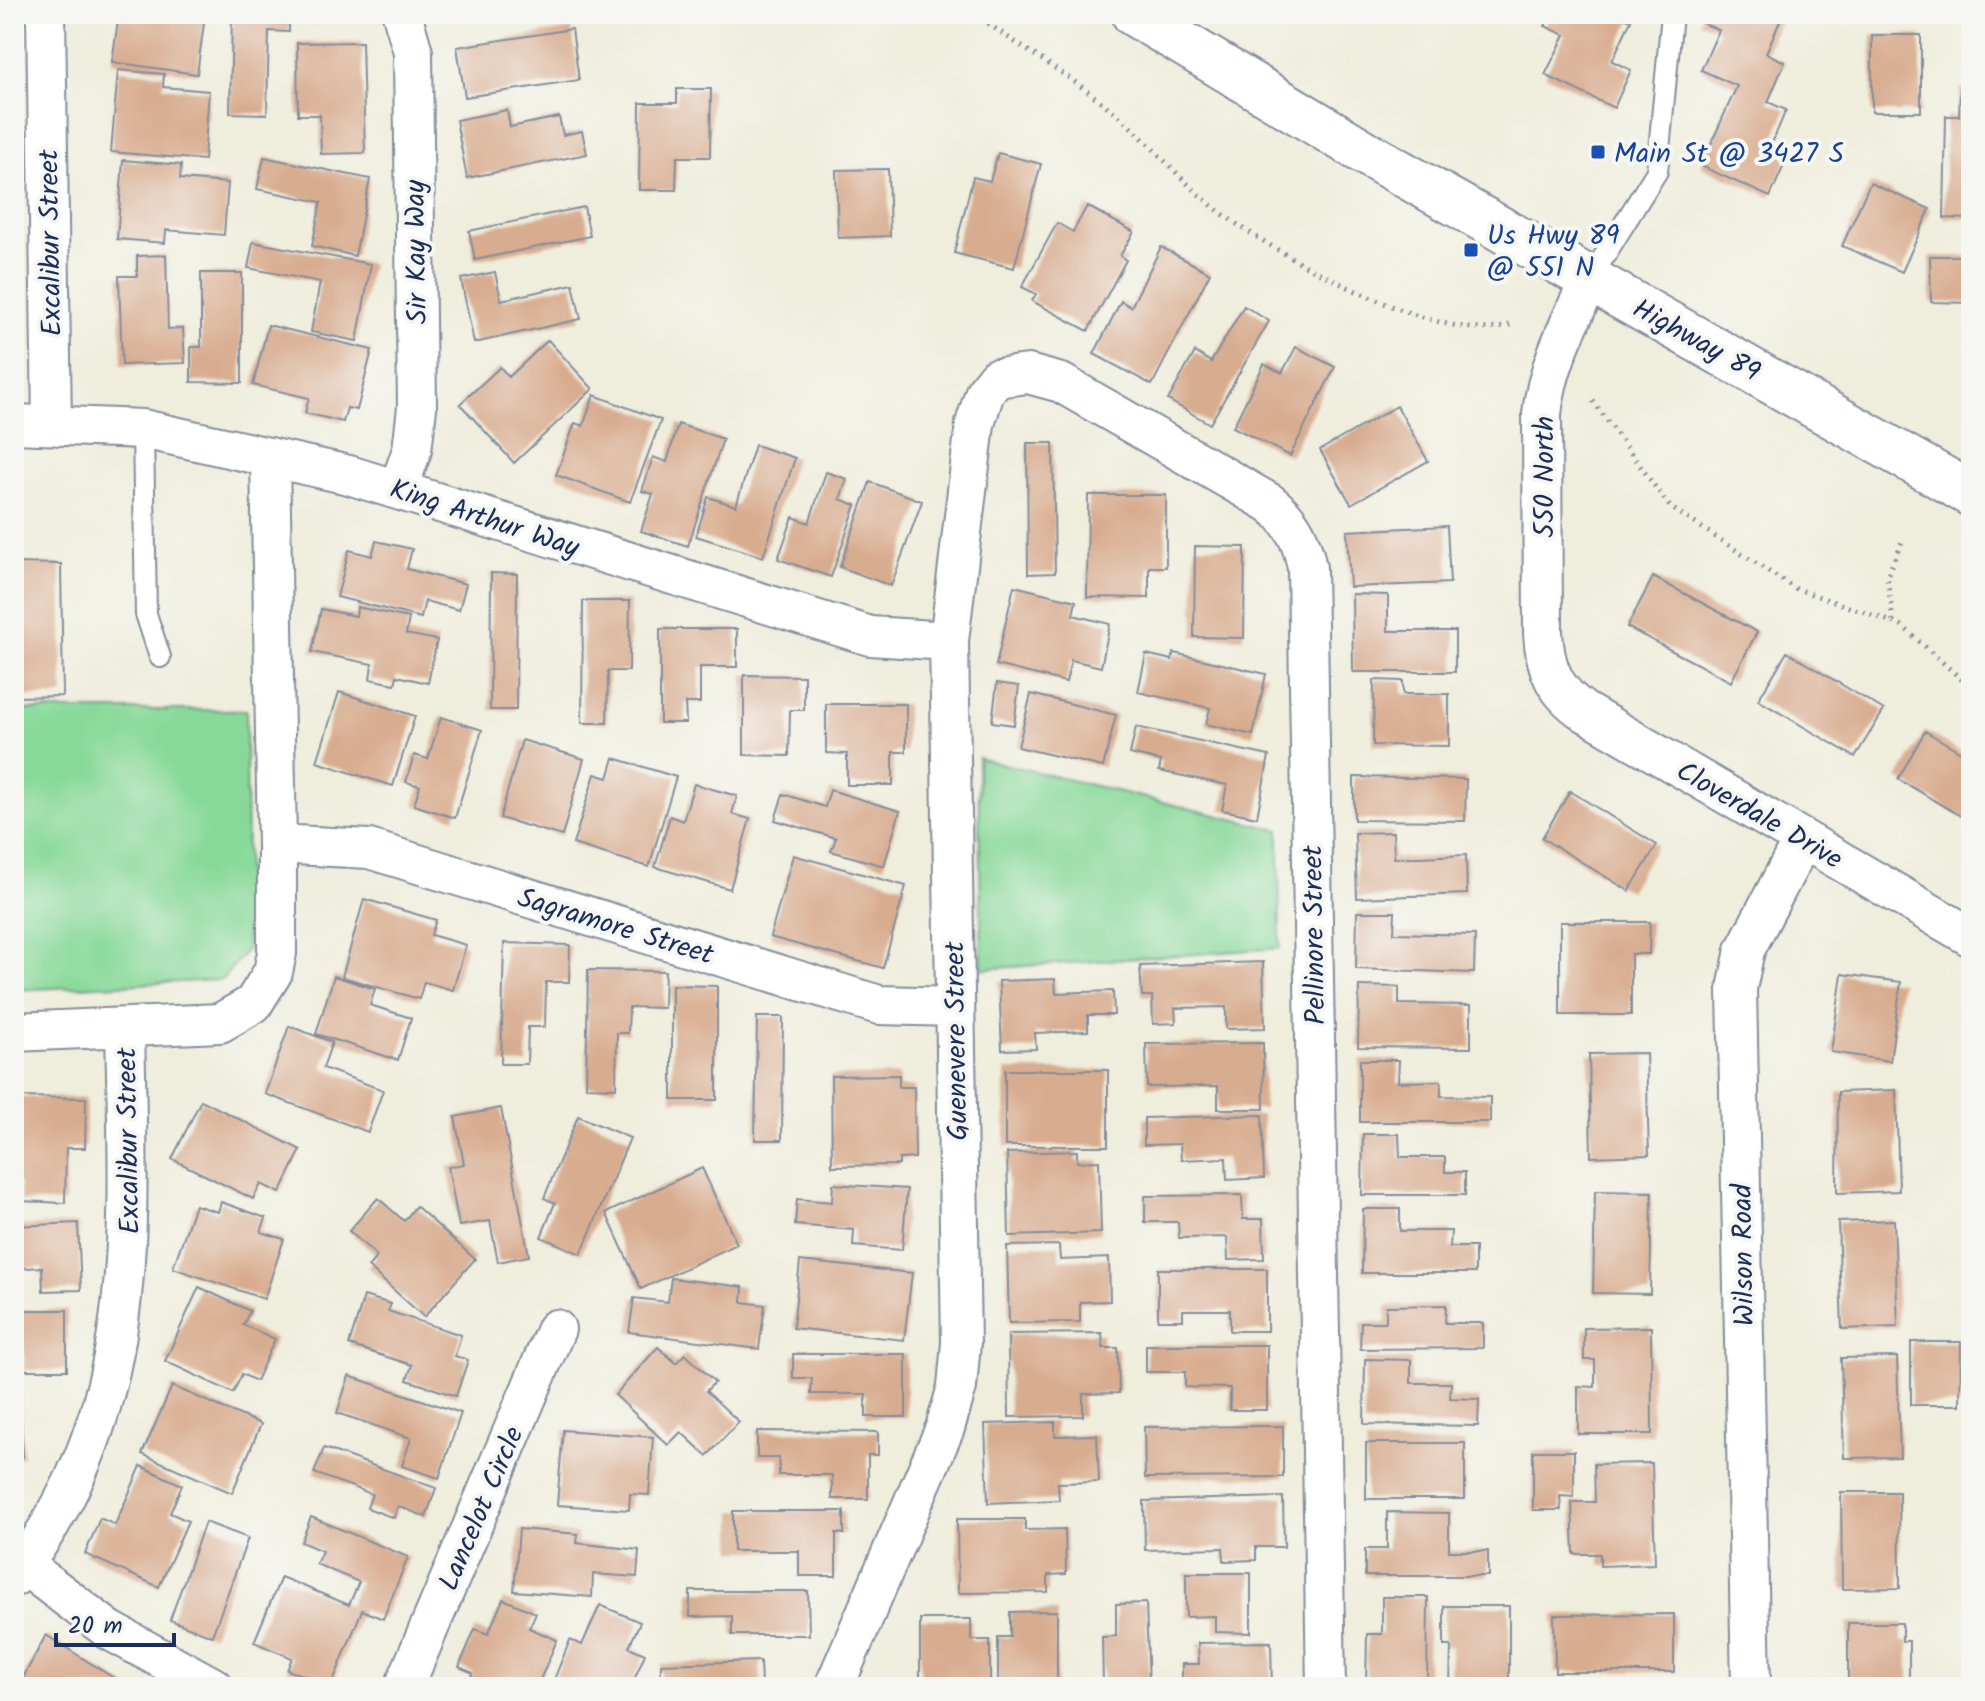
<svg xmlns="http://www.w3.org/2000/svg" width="1985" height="1701" viewBox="0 0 1985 1701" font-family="Kalam,sans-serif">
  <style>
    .green { fill: #88d999; stroke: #52847c; stroke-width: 2 }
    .building { fill: #d8ac8f }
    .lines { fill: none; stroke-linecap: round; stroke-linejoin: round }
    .lane-casing { stroke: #858e9c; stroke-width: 24 }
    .street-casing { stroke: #858e9c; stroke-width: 42 }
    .primary-casing { stroke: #858e9c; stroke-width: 48 }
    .path { stroke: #858e9c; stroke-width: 5; stroke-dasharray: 2 6; stroke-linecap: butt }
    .lane { stroke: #fff; stroke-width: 20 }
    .street { stroke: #fff; stroke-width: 38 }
    .primary { stroke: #fff; stroke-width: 44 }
    .transit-dot { fill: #1a4fb4; stroke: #f6f6f2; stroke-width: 3 }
    .labels { text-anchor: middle; stroke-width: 8; stroke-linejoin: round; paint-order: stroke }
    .transit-label { font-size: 28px; fill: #164399; stroke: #f6f6f2; text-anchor: start }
    .street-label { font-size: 28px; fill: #1b2f5e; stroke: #f6f6f2 }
  </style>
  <rect width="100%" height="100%" fill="#f6f6f2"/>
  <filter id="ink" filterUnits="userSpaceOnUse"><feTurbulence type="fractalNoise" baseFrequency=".0125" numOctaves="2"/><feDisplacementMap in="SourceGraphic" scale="16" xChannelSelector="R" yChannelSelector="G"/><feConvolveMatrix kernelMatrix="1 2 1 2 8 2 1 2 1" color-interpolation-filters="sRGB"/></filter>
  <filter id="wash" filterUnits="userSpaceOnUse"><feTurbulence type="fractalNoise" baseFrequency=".006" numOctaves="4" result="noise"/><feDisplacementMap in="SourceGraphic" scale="32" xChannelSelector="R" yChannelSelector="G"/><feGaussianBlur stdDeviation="1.8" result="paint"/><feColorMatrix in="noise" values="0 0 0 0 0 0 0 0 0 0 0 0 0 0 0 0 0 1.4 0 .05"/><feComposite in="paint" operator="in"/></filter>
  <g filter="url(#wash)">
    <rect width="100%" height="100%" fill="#efeddb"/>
    <path class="green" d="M14,710H246L247,949L222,980L14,990Z
      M978,758L1279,830L1280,948L982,969Z"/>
    <g id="blocks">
      <path class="building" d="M119,14L205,16L197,74L112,62Z
        M232,14H289V32L269,31L267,114L230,113Z
        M1551,14H1618L1631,20L1612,61L1631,70L1614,108L1545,75L1565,35L1545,26Z
        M1703,14H1783L1766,53L1785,62L1768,102L1786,110L1769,150L1787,158L1770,197L1701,166L1737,86L1701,70L1719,30L1699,22Z
        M572,29L579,80L465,97L457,47Z
        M1872,35H1921V112H1872Z
        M362,42L365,153L321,154L320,115H298L297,43Z
        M118,70L164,74L163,87L209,91L204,160L111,152Z
        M1960,88H1971V219L1944,218L1946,116H1959Z
        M677,89H711L710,157H677L676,190H639L640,103H677Z
        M507,110L510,127L559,117L563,135L582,131L587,154L467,178L456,120Z
        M998,153L1041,164L1014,268L954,253L973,177L990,181Z
        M264,157L370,179L355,256L312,246L321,202L257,189Z
        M123,160L181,165L180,179L228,183L224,235L166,230L165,243L117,239Z
        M888,169L890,236L838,238L836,170Z
        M1870,183L1930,209L1902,272L1842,246Z
        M1087,206L1134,232L1120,256L1126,260L1088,331L1032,301L1036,294L1022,287L1057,223L1073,232Z
        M584,207L590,236L475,260L469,231Z
        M253,242L371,264L357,341L311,332L320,282L248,268Z
        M1161,247L1210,273L1152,385L1094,354L1121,301L1131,307Z
        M166,255L168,329L183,328L185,363L122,365L119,276H137V256Z
        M1930,256H1971V303L1931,302Z
        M495,272L501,300L573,284L581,319L474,343L461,279Z
        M201,273H242V383L191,382V347H201Z
        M1244,306L1269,321L1210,424L1168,400L1195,352L1211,362Z
        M268,325L372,350L357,410L347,408L343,422L305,413L309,398L253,385Z
        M548,340L593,389L514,463L460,404L500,367L509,377Z
        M1296,347L1335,367L1290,456L1233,427L1264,364L1282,373Z
        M594,395L661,420L630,502L556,475L575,423L583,426Z
        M1397,406L1428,461L1351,504L1320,450Z
        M678,424L723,439L688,546L641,531L653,494L642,491L653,457L667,462Z
        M1027,443H1053L1055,573L1028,574Z
        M755,445L795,458L763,557L696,536L708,497L736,506Z
        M826,472L847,479L840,499L856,505L831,577L778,559L793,517L809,523Z
        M870,482L922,501L891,586L840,567Z
        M1088,495H1166V567H1149V598L1087,597Z
        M1447,526L1450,583L1350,587L1347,531Z
        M376,541L412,549L407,569L466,584L459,610L425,601L421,618L337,597L349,550L372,556Z
        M1195,546L1245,547L1244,638L1194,637Z
        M14,563L61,564L63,696L14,697Z
        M491,573L517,574L516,710H490Z
        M1653,577L1757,632L1731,682L1627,627Z
        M1014,586L1076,601L1073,615L1110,624L1101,667L1071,660L1066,682L996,665Z
        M1352,594L1388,595V631H1455V672H1353Z
        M583,601H630L629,671H608L607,723H582Z
        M357,607L409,618L406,634L437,640L428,683L397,676L395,684L370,679L372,664L312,652L321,609L356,616Z
        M660,629H737V667H700V703H685L686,723H660Z
        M1787,652L1884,710L1855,757L1758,700Z
        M1174,653L1266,674L1253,735L1206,724L1210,708L1138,692L1146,654L1172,660Z
        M744,675L804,676V710H790L789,756L744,755Z
        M1374,680L1403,681V694H1449V746L1373,745Z
        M997,683L1019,686L1014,725L992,722Z
        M339,692L415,716L393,786L317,762Z
        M1031,694L1116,715L1103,767L1018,747Z
        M826,704H906V752H893V785H847V754L826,753Z
        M441,717L482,730L455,818L414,805L420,786L406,782L414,755L428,759Z
        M1136,727L1269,756L1257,817L1222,810L1227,785L1159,771L1161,761L1130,754Z
        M1925,731L1971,758V822L1898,779Z
        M522,740L584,759L562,836L500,818Z
        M614,758L676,777L649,867L573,844L595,774L608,778Z
        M1354,777L1466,779L1465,821L1354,820Z
        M694,784L737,796L732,814L750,819L730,889L655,867L670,816L683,821Z
        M830,790L900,811L884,866L831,851L836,838L775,820L783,794L825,807Z
        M1570,791L1657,845L1629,891L1542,838Z
        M1393,832L1394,858L1466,855L1467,894L1357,898L1355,833Z
        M793,855L906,886L883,968L770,937Z
        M364,899L436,920L431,935L466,945L453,990L424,982L419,999L342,977Z
        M1357,912H1395L1394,933L1475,935L1474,973L1356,969Z
        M1560,922H1650L1649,954H1631V1015H1560Z
        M504,943L570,945L569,982H546L545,1027H528L527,1064H501Z
        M1263,962L1265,1028L1226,1029V1007L1175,1008L1176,1023L1153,1024L1152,996H1142L1140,966Z
        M588,970L665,971L664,1008L629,1007L628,1033H617L616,1088L586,1087Z
        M1842,974L1901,982L1890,1061L1831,1052Z
        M334,976L375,989L370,1005L411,1018L398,1060L316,1034Z
        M1055,979L1056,993L1113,991L1114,1015H1088V1031L1035,1033L1036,1049L1002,1050L999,981Z
        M672,985L717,986V1100H672Z
        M1359,986L1399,987V1004L1471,1005V1048L1358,1047Z
        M757,1017H783L782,1140H755Z
        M289,1026L332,1042L323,1068L383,1090L368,1132L265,1094Z
        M1263,1043L1264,1109H1218V1086L1147,1087L1146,1044Z
        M1646,1053L1649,1155L1591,1157L1589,1054Z
        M1360,1060H1399L1398,1082L1441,1081V1096L1490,1097V1122H1360Z
        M1005,1070H1108V1146H1005Z
        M899,1075V1087H914L915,1158L899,1159V1165L832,1166L831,1076Z
        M1896,1090L1899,1191L1837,1193L1838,1092Z
        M14,1097L86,1098L85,1148H66L65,1203L20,1201V1183H14Z
        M201,1100L301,1150L280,1193L261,1184L253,1199L172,1159Z
        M501,1108L529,1256L498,1262L490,1221L459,1226L448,1167L464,1164L455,1117Z
        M1262,1115L1264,1178L1227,1180L1226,1158L1181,1160L1180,1144L1144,1145V1118Z
        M578,1116L630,1138L581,1254L541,1237L555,1203L544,1198Z
        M1363,1134H1399L1400,1157H1445V1172H1465V1195H1362Z
        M1077,1151V1162L1099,1161L1101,1233L1009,1236L1007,1153Z
        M702,1168L737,1244L641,1289L606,1213Z
        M833,1184L907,1189L902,1250L853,1246L854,1230L795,1225L797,1199L832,1202Z
        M1595,1191L1652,1192L1650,1294L1593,1293Z
        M1242,1195L1243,1219H1263L1264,1259L1228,1260L1227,1237L1179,1238L1178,1222H1145V1196Z
        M378,1198L404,1221L416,1206L475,1259L424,1317L368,1267L377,1256L349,1231Z
        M221,1202L266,1218L261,1232L284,1239L264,1299L173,1268L195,1205L218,1212Z
        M1363,1209H1400V1231H1451L1450,1247H1475V1273H1362Z
        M1894,1220L1898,1327L1842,1329L1838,1222Z
        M78,1223L81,1290L43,1291L42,1267L14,1269V1226Z
        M1059,1245L1060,1260L1109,1258L1110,1301L1080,1302V1322L1009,1323L1007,1246Z
        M800,1261L912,1273L904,1340L793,1328Z
        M1158,1269H1267V1331H1230V1310H1183V1320H1158Z
        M671,1278L743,1287L742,1302L765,1305L759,1349L629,1332L634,1298L668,1302Z
        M199,1287L250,1311L243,1325L275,1339L256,1381L242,1374L233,1393L165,1361Z
        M364,1296L391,1304L388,1311L461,1335L455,1356L468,1360L456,1396L407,1380L412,1365L349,1345Z
        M1446,1305L1445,1323H1483V1348L1360,1349L1361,1322H1386V1306Z
        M14,1310H67V1370H24V1348H14Z
        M1651,1327L1652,1434H1578V1386L1595,1387V1360H1584V1328Z
        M1102,1333L1103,1348H1118L1119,1393L1083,1394V1416L1009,1417L1008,1334Z
        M1911,1342H1961L1960,1405H1911Z
        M1146,1345H1267V1410H1230V1388L1185,1387V1372H1146Z
        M658,1347L676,1363L685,1354L715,1382L706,1391L739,1422L707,1456L681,1432L668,1445L615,1395Z
        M793,1354H906V1417H866V1394H811L812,1378H793Z
        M1897,1357L1900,1457L1844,1458L1841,1358Z
        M1365,1359L1411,1360V1383H1451L1450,1398L1479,1399L1478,1426L1364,1424Z
        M349,1376L461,1413L439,1478L402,1466L411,1438L337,1413Z
        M172,1386L261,1424L232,1493L142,1454Z
        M20,1396L23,1457L14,1458V1397Z
        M1055,1422V1436L1097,1435L1099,1482L1058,1483L1059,1500L988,1503L985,1424Z
        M1283,1426V1477L1145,1478L1144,1427Z
        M563,1430L653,1437L649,1495L630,1494L629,1510L557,1505Z
        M757,1431L878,1432V1455H868V1499H832V1475H779V1458H757Z
        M1366,1443H1465V1499H1366Z
        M324,1448L436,1488L426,1517L398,1506L394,1518L367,1508L372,1494L314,1473Z
        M1533,1451H1574V1497L1560,1496L1561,1510H1533Z
        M1652,1463L1655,1564L1600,1566V1554H1574L1572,1502H1595L1594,1464Z
        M141,1466L182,1485L170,1513L188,1521L159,1587L85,1554L100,1518L115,1525Z
        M1841,1492H1899L1900,1588L1842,1589Z
        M1283,1497L1284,1547H1256V1560L1224,1561L1223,1548L1145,1550L1144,1501Z
        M733,1511H844V1534L836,1533V1576H799V1551H733Z
        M1387,1512L1449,1513V1551H1488V1576H1365V1549H1387Z
        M311,1517L408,1557L383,1619L362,1610L332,1684L287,1670L292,1658L254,1642L281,1577L349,1605L359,1582L316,1564L322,1551L301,1542Z
        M957,1519H1025V1530L1065,1529L1066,1574L1048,1575V1592L958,1593Z
        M205,1522L248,1538L212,1636L170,1620Z
        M519,1529L578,1534L577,1543L639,1550L637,1577L593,1574L592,1597L514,1591Z
        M1186,1573H1251V1633L1215,1632V1616L1186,1617Z
        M690,1591H808L809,1635H732V1616L690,1617Z
        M1382,1597H1428L1427,1687H1366L1367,1634H1382Z
        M503,1599L536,1613L529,1628L557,1640L537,1687H467L473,1673L459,1667L475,1629L488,1634Z
        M1146,1603L1149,1687H1096L1103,1684L1102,1637L1116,1636V1604Z
        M600,1605L640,1622L629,1647L645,1654L631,1687H551L570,1640L582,1645Z
        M1444,1606H1509V1687H1450L1451,1646H1444Z
        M1057,1611V1687H998V1637H1010V1612Z
        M1674,1614V1672H1555L1554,1615Z
        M920,1619H971V1640H990V1687H920Z
        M1848,1623H1902V1641H1909V1687H1848Z
        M46,1635L128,1687H18Z
        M1271,1642L1272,1687H1182V1664H1199L1198,1643Z
        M760,1661L761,1687H661V1664Z"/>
    </g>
  </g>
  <g filter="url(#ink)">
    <use href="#blocks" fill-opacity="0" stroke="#858e9c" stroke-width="2"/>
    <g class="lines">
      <defs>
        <path id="lane" d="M1590,279L1657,171L1672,14
          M143,429L146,614L160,657"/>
        <path id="street" d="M46,14L52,424
          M1590,279C1570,323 1547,365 1542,414L1543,633C1545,669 1555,692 1585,712L1971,937
          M14,424L143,429L349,475L870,636L949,641
          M398,490L412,450L417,408L413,52L402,14
          M277,844L369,849L879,1005L954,1007
          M14,1032L220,1023L253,1004L273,972L277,953V844L270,457
          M24,1565L109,1630L213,1687
          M14,1577C144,1411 129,1227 125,1030
          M404,1687L556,1329
          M834,1687L945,1428L957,1387L961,1343L949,641L975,424L985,392L996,378L1028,374L1061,383L1270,503C1292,521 1302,540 1307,568L1326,1687
          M1751,1687L1737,989L1745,950L1803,839"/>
        <path id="primary" d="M1134,14L1371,156L1971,494"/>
      </defs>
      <use href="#lane" class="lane-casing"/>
      <use href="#street" class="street-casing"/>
      <use href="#primary" class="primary-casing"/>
      <path class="path" d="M975,14C1019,47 1067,73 1109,108C1147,138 1177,178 1215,208C1267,250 1448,352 1512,324
        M1593,401L1670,507L1794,588L1901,625L1971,688
        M1893,621L1887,576L1904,537"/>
      <use href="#lane" class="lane"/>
      <use href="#street" class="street"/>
      <use href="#primary" class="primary"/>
    </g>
  </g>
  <g class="transit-dot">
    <rect x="1590" y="144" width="16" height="16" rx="4"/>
    <rect x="1463" y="242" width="16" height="16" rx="4"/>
  </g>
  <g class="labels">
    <g class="transit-label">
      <text x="1614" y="162">Main St @ 3427 S</text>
      <text x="1487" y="244">Us Hwy 89<tspan x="1487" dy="32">@ 551 N</tspan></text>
    </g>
    <g class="street-label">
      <text transform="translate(49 243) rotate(-91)" y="10">Excalibur Street</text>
      <text transform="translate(415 252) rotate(-91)" y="10">Sir Kay Way</text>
      <text transform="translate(1697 339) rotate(29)" y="10">Highway 89</text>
      <text transform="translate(1543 477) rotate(-90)" y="10">550 North</text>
      <text transform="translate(485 517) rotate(18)" y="10">King Arthur Way</text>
      <text transform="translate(1760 814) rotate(30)" y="10">Cloverdale Drive</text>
      <text transform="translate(616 925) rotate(17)" y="10">Sagramore Street</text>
      <text transform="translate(1313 935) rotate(-91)" y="10">Pellinore Street</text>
      <text transform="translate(955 1041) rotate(-91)" y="10">Guenevere Street</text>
      <text transform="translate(127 1141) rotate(-91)" y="10">Excalibur Street</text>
      <text transform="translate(1742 1255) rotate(-91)" y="10">Wilson Road</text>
      <text transform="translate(480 1508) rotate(-67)" y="10">Lancelot Circle</text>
    </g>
  </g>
  <rect width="1985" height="1701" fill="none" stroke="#f6f6f2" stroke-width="48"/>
  <path d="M56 1633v12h118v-12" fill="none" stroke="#1b2f5e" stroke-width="4"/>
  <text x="68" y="1633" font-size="24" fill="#1b2f5e" stroke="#f6f6f2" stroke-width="6" paint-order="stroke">20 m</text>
</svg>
